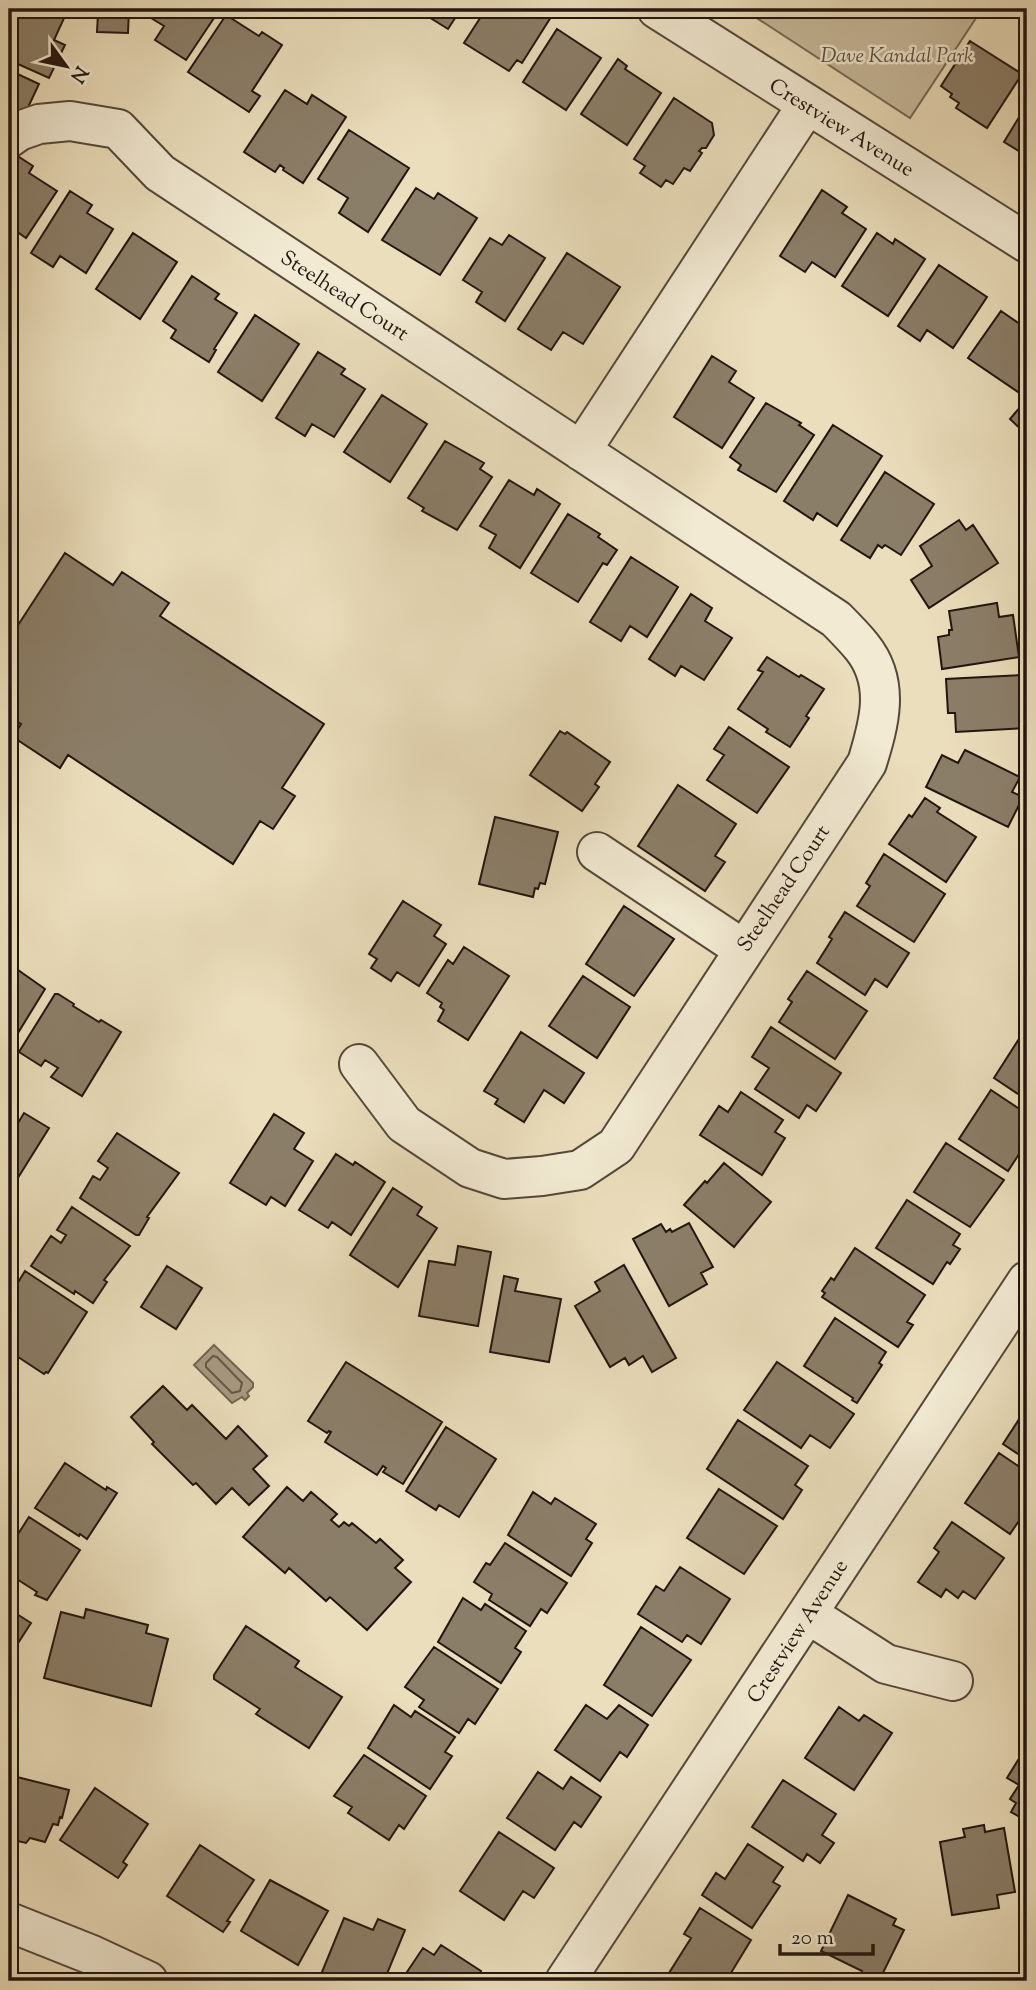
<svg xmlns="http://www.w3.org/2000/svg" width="1036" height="1990" viewBox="0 0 1036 1990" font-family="'Sorts Mill Goudy',serif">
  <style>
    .green { fill: #c9bc9f; stroke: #766857; stroke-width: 2 }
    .water { fill: #a79a81; stroke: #726553; stroke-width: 2 }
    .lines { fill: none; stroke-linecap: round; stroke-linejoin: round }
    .shore { stroke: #645848; stroke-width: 2 }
    .building { fill: #8b7e69; stroke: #22150f; stroke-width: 2 }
    .minor-casing { stroke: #54473a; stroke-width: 42 }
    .minor { stroke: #f2ead3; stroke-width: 38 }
    .labels { text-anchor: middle; stroke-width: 5; stroke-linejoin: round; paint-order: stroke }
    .park-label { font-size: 21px; font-style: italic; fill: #5c4f41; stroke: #f2ead3 }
    .street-label { font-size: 21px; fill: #22150f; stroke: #f2ead3 }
  </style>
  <rect width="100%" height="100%" fill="#ebdebc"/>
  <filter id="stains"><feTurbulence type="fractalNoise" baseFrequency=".00286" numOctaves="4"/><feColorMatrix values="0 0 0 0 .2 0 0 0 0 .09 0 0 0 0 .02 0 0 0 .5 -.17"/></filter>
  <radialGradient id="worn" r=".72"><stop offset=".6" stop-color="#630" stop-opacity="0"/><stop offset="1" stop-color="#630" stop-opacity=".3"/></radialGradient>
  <path class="green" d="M743,9H982L910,118Z"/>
  <path class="water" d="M214,1345L253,1383V1387L247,1393L249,1396L245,1400L242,1397L232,1403L194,1365Z"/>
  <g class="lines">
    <path class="shore" d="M213,1356L217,1357L242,1383L240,1391L232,1393L206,1367V1363Z"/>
  </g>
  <path class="building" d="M9,9H49L65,16L54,40L65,45L49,78L9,60Z
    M85,9H129L128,33L97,32L98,13L85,12Z
    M154,9H220L186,60L155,40L164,26L151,18L157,10Z
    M416,9H461L448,29Z
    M486,9H538L551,17L522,63L517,60L509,71L464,43Z
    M226,15L259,36L262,32L282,45L252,91L260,96L249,112L188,72Z
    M557,29L601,58L566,110L523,82Z
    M970,41L1022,74L987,128L956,108L959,103L950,97L952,94L941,86Z
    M618,59L627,66L625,69L661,93L627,145L581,114Z
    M9,70L39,84L24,116L12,110L9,117Z
    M285,90L307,104L312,95L346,117L303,183L283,170L284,168L280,165L275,172L244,152Z
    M674,98L712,123L714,135L706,148H702L699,151L702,153L690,171L684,168L673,184L666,180L661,187L640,173L645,166L634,159Z
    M1027,104V156L1004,142Z
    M349,130L409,168L368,232L339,213L348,198L318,179Z
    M13,153L33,166L29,173L57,191L26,238L9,226V159Z
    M416,188L434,199L438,193L477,218L440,275L382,240Z
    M822,190L847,207L842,213L866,229L835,277L812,262L805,272L780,256Z
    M70,191L92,205L87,213L113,229L86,273L60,256L53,267L31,253Z
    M133,233L177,262L140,319L96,289Z
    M877,233L893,244L895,239L925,259L888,316L842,286Z
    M509,235L545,258L505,321L476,302L482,292L463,280L490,238L502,245Z
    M567,253L620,287L583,344L563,332L551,350L518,329Z
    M939,265L987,297L953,348L927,330L920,341L898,326Z
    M192,276L219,294L215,299L237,313L214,349L216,350L209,362L171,338L176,330L163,321Z
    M1001,311L1027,329V378L1018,392L968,358Z
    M255,315L299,344L262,401L218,372Z
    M318,352L345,369L341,374L365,389L334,437L312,424L305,436L276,418Z
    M712,356L736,371L729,382L754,398L722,448L674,417Z
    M382,395L427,424L390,482L344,452Z
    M1027,399V435L1010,419Z
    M766,403L801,423L799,425L814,435L776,492L738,470L741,465L730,457Z
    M833,425L882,456L837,526L817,513L813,520L784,501Z
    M445,441L484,463L480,469L492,477L457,530L422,511L424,508L408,498Z
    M885,472L934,504L901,555L885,545L882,548L878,545L870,558L841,540Z
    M509,480L534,495L537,489L560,504L520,568L489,548L496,535L480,526Z
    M568,514L600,534L598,537L617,550L607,565L603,563L578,602L531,573Z
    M959,520L966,530L973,525L998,563L929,608L911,580L932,566L920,546Z
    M65,553L113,585L122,572L169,603L160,616L324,724L282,788L295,796L273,829L260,821L233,864L68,755L60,768L13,737L21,724L9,716V639Z
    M631,557L678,587L647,637L630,626L621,641L590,622Z
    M691,594L712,608L705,621L732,638L704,680L681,666L675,676L649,659Z
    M997,603L999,617L1013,615L1019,657L942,669L938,637L949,635V630H952L949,611Z
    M767,657L799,677L801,675L824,689L806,716L809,718L790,747L766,732L768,729L738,709L763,672L758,670Z
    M1022,675L1024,699H1027V728L956,732L955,713H948L946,679Z
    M729,727L789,767L757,813L707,780L724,755L714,749Z
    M560,731L565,734L567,732L610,762L595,784L599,787L582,811L530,775Z
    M965,750L1020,777L1012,792L1023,797L1008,827L926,787L942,755L958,763Z
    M678,785L736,824L715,856L725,862L705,891L638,846Z
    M925,798L940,808L937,812L976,837L946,882L889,844L909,815L912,817Z
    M495,817L558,832L545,884L540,883L538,889L535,888L533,897L479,884Z
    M884,854L945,894L914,942L857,906L870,886L866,883Z
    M403,901L441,925L434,936L446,944L419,986L397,972L391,981L371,968L377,959L369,954Z
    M624,906L674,939L634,996L586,964Z
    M845,912L909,953L887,987L875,979L865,995L817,963L832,939L829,937Z
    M464,947L509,976L468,1040L438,1021L444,1010L440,1007L442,1003L427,993L448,960L453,964Z
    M11,965L45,989L10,1046L9,966Z
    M807,971L867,1011L835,1059L779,1022L792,1002L788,999Z
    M583,976L630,1007L597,1058L549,1026Z
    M55,994H58L74,1004L73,1006L99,1022L101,1020L121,1032L82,1096L51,1077L58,1068L45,1060L41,1066L19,1052Z
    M771,1027L841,1073L816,1111L807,1105L799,1118L755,1089L769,1068L752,1057Z
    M1024,1031L1027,1033V1100L994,1078Z
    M521,1032L584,1073L564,1103L544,1090L524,1122L495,1104L498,1099L484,1091Z
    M991,1090L1027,1114V1142L1008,1171L959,1139Z
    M741,1092L783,1120L775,1132L785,1138L762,1175L700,1135L719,1106L728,1112Z
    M9,1103L17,1108L11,1119L18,1123L24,1113L49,1128L11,1189L9,1187Z
    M274,1114L304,1133L294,1149L313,1161L285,1206L271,1197L266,1205L230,1183Z
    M117,1133L179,1173L147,1217L149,1218L139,1235H136L80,1198L93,1176L100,1180L108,1168L98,1161Z
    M946,1143L1004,1180L970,1227L914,1192Z
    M336,1154L353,1165L355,1162L385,1182L351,1235L332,1222L328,1228L299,1210Z
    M724,1163L771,1202L734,1247L684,1205L705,1181L707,1183Z
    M393,1188L422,1207L417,1215L437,1228L398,1287L350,1255Z
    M907,1200L960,1234L953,1245L960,1249L950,1264L947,1262L933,1284L876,1248Z
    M72,1207L130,1246L104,1280L107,1282L93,1303L75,1291L74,1294L31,1266L51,1236L61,1243L66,1235L57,1230Z
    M689,1223L713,1267L701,1273L707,1284L669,1306L633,1239L661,1224L666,1232L670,1229L672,1232Z
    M458,1246L491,1252L478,1326L419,1316L429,1261L455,1265Z
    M855,1248L925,1295L907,1322L913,1325L898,1347L822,1297L825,1293L822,1291L831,1278L834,1280Z
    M624,1265L676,1358L652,1372L643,1356L629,1365L625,1358L610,1367L575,1306L600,1291L595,1282Z
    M167,1266L202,1288L176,1329L141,1307Z
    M25,1271L87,1312L48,1373L46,1372L44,1374L9,1351V1318L16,1307L9,1302V1297Z
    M504,1276L518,1279L515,1291L561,1299L549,1362L490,1352Z
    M835,1318L886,1352L879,1363L882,1365L857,1403L852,1400L853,1398L804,1366Z
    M346,1362L442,1422L403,1484L383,1472L386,1468L383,1466L377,1475L325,1442L331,1432L329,1431L327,1433L308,1421Z
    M777,1362L854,1414L830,1448L810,1435L801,1448L744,1410Z
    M163,1386L187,1410L192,1405L226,1439L238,1426L267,1456L253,1469L269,1486L249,1505L232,1488L216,1504L196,1483L193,1485L152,1444L154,1442L131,1417Z
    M1027,1407V1460L1003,1444Z
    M738,1420L808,1466L795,1485L802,1490L783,1519L707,1469Z
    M446,1427L496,1459L459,1517L439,1505L436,1510L406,1491Z
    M999,1453L1027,1472V1509L1010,1534L965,1503Z
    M65,1463L106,1490L107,1487L117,1493L87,1539L80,1534L79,1536L35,1508Z
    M287,1487L303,1501L311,1492L337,1514L331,1520L339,1527L344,1522L349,1526L352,1523L376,1543L380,1539L403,1560L395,1568L411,1582L367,1630L330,1597L326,1601L289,1568L285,1573L243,1537Z
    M719,1489L777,1526L744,1574L687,1538Z
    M533,1492L551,1504L555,1498L596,1524L586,1539L592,1543L571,1576L508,1535Z
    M29,1517L80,1550L47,1600L35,1595L37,1592L9,1574V1548Z
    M952,1522L1004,1558L975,1599L963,1591L958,1598L946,1589L941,1597L918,1582L939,1552L934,1548Z
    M505,1543L567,1583L547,1613L541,1609L530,1626L489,1600L492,1594L474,1582L486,1563L490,1565Z
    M680,1567L730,1599L701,1644L687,1635L682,1642L638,1614L656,1586L664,1591Z
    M463,1598L481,1610L485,1604L526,1631L515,1648L521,1652L501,1683L438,1642Z
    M9,1609L31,1623L9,1657Z
    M86,1609L148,1625L146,1633L168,1639L151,1706L44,1678L61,1612L84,1618Z
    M246,1626L299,1661L295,1667L342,1697L309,1748L256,1714L260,1709L214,1679V1675Z
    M641,1627L691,1660L652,1716L604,1685Z
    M434,1647L498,1689L475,1724L468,1719L459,1733L419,1707L424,1700L405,1687Z
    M394,1705L411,1717L415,1711L455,1737L445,1752L452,1756L430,1789L368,1748Z
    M586,1705L607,1719L619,1705L648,1725L627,1757L620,1752L600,1781L555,1750Z
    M839,1707L859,1721L864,1715L892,1733L854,1790L805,1758Z
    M364,1755L426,1796L404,1829L399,1825L389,1840L348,1813L352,1807L334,1796Z
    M1027,1755V1821L1011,1812L1016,1803L1010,1799L1019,1785L1007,1778L1020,1757L1025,1760Z
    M538,1772L563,1789L571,1777L601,1797L581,1827L574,1822L555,1850L507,1818Z
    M9,1775L69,1790L62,1818L60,1817L58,1825L53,1824L45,1842L30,1838L26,1843L9,1839Z
    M783,1780L836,1814L822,1835L834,1843L820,1863L807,1854L803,1861L752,1827Z
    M95,1788L148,1824L123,1862L127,1865L118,1878L60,1840Z
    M984,1825L985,1832L1004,1828L1015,1892L997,1895L999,1908L952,1915L940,1842L965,1837L963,1829Z
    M499,1832L554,1868L534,1898L523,1891L504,1920L460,1891Z
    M748,1844L783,1867L773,1882L780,1886L752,1928L702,1895L716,1873L725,1879Z
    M200,1845L254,1880L227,1921L230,1922L223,1932L167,1896Z
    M270,1880L328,1911L298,1965L241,1931Z
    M848,1895L896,1919L893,1925L904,1930L879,1981H868L859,1977L862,1971L821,1951Z
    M700,1908L751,1940L726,1981H682L669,1973L691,1938L684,1934Z
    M344,1918L373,1930L378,1919L405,1930L384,1981H345L322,1972Z
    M441,1945L481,1971L475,1981H401L423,1948L434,1955Z"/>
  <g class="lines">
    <defs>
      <path id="minor" d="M657,9L1027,243
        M9,138L19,131L39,124L70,121L118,129L160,173L836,619C845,628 854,637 862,647C891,683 879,724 867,763L616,1146L580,1170L542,1176L504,1179L470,1168L404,1124L359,1064
        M581,451L807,105
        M597,852L743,949
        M808,1614L886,1664L953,1681
        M9,1922L92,1955L148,1981
        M565,1981L1027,1281"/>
    </defs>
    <use href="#minor" class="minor-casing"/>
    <use href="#minor" class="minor"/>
  </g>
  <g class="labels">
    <g class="park-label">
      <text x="897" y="62">Dave Kandal Park</text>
    </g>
    <g class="street-label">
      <text transform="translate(842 127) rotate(32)" y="7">Crestview Avenue</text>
      <text transform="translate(345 295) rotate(33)" y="7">Steelhead Court</text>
      <text transform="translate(783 888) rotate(-56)" y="7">Steelhead Court</text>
      <text transform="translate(797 1631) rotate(-57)" y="7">Crestview Avenue</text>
    </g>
  </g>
  <rect width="1036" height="1990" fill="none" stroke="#ebdebc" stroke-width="35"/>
  <rect x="10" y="10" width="1015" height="1969" fill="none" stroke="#22150f" stroke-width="3.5"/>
  <rect x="18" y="18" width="1001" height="1955" fill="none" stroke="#22150f" stroke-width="2"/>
  <g transform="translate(66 66) rotate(123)" stroke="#f2ead3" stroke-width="5" paint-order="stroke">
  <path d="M0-5L12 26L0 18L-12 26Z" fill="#22150f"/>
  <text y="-10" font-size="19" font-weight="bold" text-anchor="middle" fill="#22150f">N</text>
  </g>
  <path d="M780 1944v10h93v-10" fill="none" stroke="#22150f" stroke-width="3.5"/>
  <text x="791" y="1944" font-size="21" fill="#22150f" stroke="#f2ead3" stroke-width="5" paint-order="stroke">20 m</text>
  <rect width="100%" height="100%" filter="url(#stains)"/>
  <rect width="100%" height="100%" fill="url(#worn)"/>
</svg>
